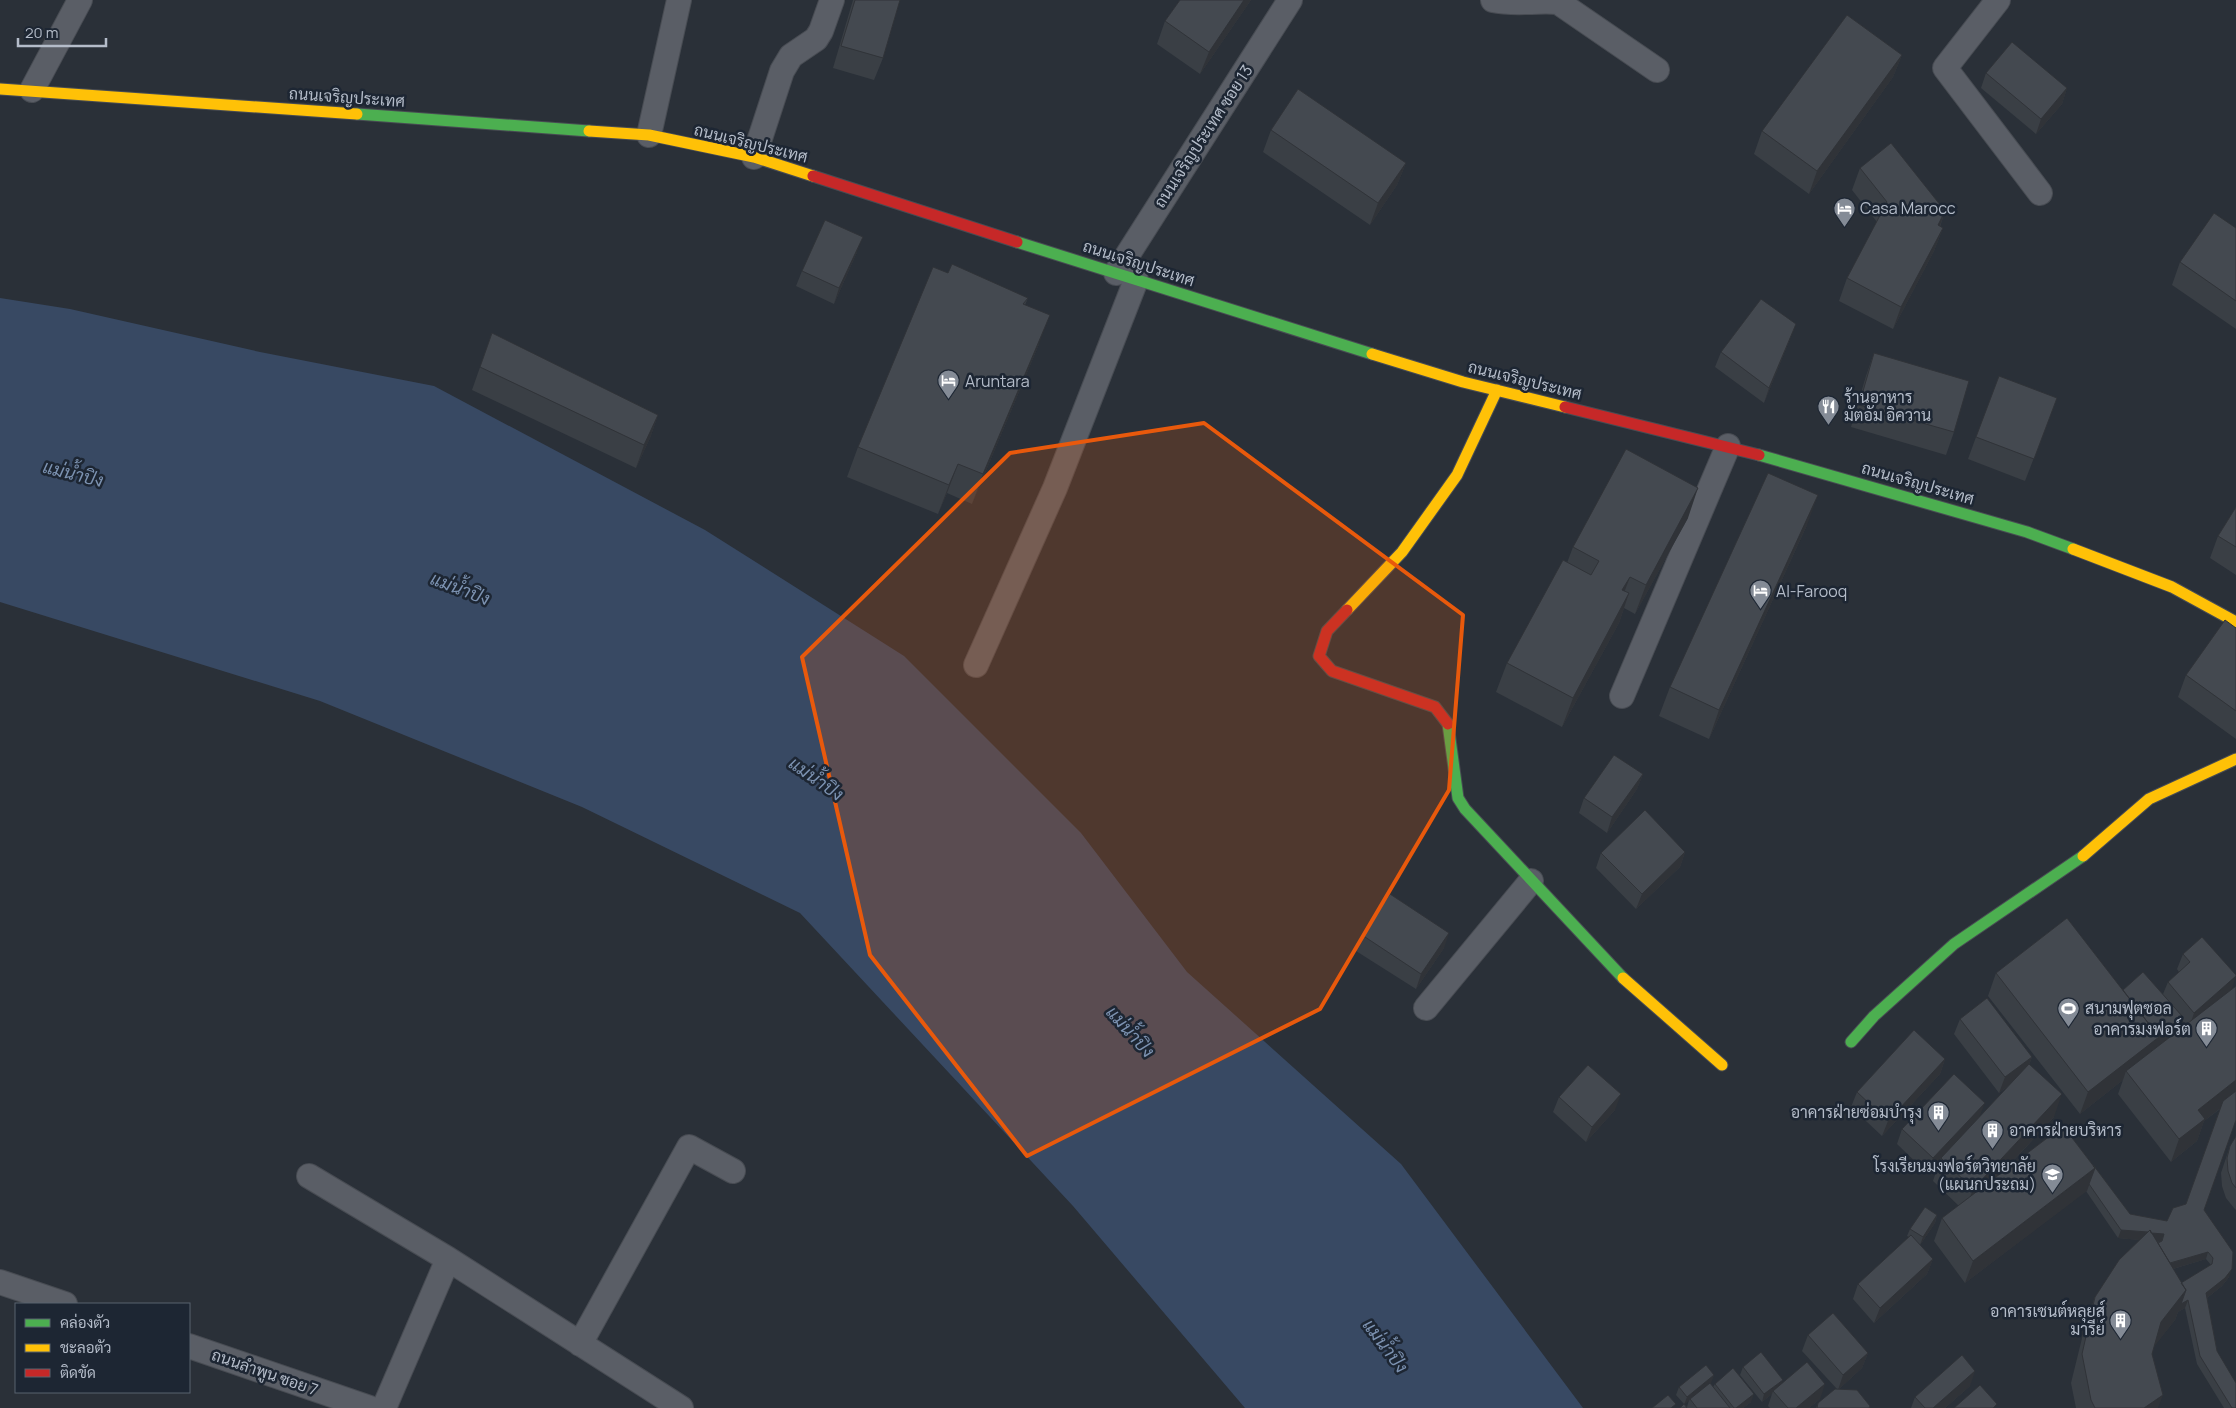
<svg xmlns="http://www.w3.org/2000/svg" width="2236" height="1408" viewBox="0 0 2236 1408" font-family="Manrope,Sarabun,sans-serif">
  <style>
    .water { fill: #384963 }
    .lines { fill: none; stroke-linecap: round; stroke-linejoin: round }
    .street-casing { stroke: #484c53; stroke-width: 26 }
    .fast-casing { stroke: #484c53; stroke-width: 13 }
    .slow-casing { stroke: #484c53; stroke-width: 13 }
    .jam-casing { stroke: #484c53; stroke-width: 13 }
    .street { stroke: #5a5e66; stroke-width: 24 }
    .fast { stroke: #4caf50; stroke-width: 11 }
    .slow { stroke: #ffc107; stroke-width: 11 }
    .jam { stroke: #c62828; stroke-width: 11 }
    .wall { fill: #3a3f45; fill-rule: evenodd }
    .shaded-wall { fill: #303338 }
    .building { fill: #444950; stroke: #303338 }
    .marked { fill: #e8590c; fill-opacity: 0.2; stroke: #e8590c; stroke-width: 4; stroke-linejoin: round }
    .labels { text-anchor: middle; stroke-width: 5; stroke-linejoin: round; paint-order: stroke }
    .street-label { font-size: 16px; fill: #b4bcc9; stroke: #1d2633 }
    .poi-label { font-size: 16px; fill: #b4bcc9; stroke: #1d2633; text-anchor: start }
    .water-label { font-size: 18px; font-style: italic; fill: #7c92b1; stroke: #1d2633 }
  </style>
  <rect width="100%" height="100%" fill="#2a3038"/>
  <path class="water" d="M0,298L70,309L260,352L434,386L705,530L904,656L1081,833L1187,972L1401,1164L1583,1408H1245L1073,1206L800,913L582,807L320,701L0,602Z"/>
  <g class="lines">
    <defs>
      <path id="street" d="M1493,0C1515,5 1536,0 1558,2L1657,70
        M1998,0L1945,68L2040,193
        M32,90L80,0
        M649,135L679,0
        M754,157L782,71L791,56L816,39L821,31L832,0
        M1116,273L1290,0
        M976,665L1055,488L1136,280
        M1622,696L1728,446
        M1426,1008L1531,881
        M309,1176L448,1259L681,1408
        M0,1282L65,1304
        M580,1344L689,1147L733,1171
        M189,1346L370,1408
        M384,1408L448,1259"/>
      <path id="fast" d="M357,114L589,131
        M1017,242L1372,354
        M1759,455L2027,532L2073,549
        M1448,724L1458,798L1465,809L1623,978
        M1851,1042L1874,1016L1954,944L2083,856"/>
      <path id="slow" d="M0,89L357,114
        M589,131L649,135L754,157L813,176
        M1372,354L1463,382L1565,407
        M2073,549L2172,587L2236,622
        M1347,610L1402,552L1457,475L1497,390
        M2083,856L2149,799L2236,759
        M1623,978L1722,1065"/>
      <path id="jam" d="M813,176L1017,242
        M1565,407L1759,455
        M1347,610L1327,631L1319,656L1332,671L1435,707L1448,724"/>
    </defs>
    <use href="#street" class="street-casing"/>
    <use href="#fast" class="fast-casing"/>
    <use href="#slow" class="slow-casing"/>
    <use href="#jam" class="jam-casing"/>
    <use href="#street" class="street"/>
    <use href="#fast" class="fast"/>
    <use href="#slow" class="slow"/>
    <use href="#jam" class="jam"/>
  </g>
  <path class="wall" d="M853,0H900L883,58L874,80L833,68Z
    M1180,0H1251L1200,74L1157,44L1165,21Z
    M1902,55L1893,77L1809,194L1754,154L1762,131Z
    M1986,73L2067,88L2062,104L2036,134L1981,88Z
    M1271,130L1406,163L1397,185L1370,225L1263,152Z
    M1860,168L1945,211L1940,227L1943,228L1934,251L1893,329L1839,301L1847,278L1877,222L1852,190Z
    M2236,228V329L2172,285L2180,262Z
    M857,252L834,304L796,286L802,271Z
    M948,273L1028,298L1025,305L1039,344L972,504L947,493L938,514L847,477L858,447Z
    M492,333L658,415L650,438L636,468L472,390Z
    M1790,339L1764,403L1715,367L1721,352Z
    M1874,353L1954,432L1946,455L1851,427L1866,376Z
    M2057,398L2025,481L1968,459L1976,437Z
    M2236,507V575L2210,558L2218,536Z
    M1688,518L1635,614L1624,608L1619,623L1562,727L1496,692L1507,663L1567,563L1573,547Z
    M1807,525L1709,739L1659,716L1670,687Z
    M2236,628V739L2178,697L2186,675Z
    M1643,774L1637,789L1607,833L1579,813L1584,798Z
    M1685,852L1680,867L1636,909L1596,868L1601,853Z
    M1362,935L1444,948L1416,989L1356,951Z
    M2183,954L2232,989L2236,1120L2204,1210L2229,1277L2222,1286L2207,1298L2217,1351L2236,1408H2224L2197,1364L2185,1308L2178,1312L2175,1320L2154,1346L2152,1354L2158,1408H2076L2071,1383L2085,1326L2095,1297L2140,1240L2118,1238L2086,1191L1965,1283L1934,1241L1942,1218L1959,1206L1933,1181L1940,1160L1927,1173L1897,1144L1902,1129L1980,1117L2011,1084L1999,1093L1954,1034L1960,1019L2032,1057L2029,1065L2054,1117L2000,1175L2063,1126L2130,1214L2167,1221L2186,1204L2220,1109L2204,1121L2197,1141L2171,1162L2118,1094L2123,1080L2080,1114L1988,996L1996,973L2122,990L2163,994L2168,982L2179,972L2177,969ZM2181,1019L2186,1025L2170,1038L2177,1031ZM2206,1259L2211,1265L2181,1283L2173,1269Z
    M1945,1059L1940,1074L1882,1136L1851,1107L1857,1092Z
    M1559,1097L1615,1110L1586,1142L1553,1112Z
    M2236,1136V1210L2234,1208L2226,1198L2222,1186L2221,1173L2230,1146Z
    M1937,1215L1935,1223L1920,1245L1933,1259L1927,1274L1874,1323L1853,1299L1858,1284L1909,1237L1907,1236L1910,1229Z
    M1808,1335L1868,1353L1862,1368L1839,1389L1869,1408H1816L1818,1403L1837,1389L1802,1351Z
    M1743,1367L1782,1384L1820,1399L1809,1408H1770L1768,1406L1772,1394L1762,1402L1740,1375Z
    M1714,1375L1710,1383L1713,1387L1715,1384L1751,1402L1743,1408H1680L1684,1404L1676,1395L1679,1387ZM1689,1400L1687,1407L1684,1404Z
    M1970,1386L1945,1408H1911L1915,1397Z"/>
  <path class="shaded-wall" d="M1244,0H1251L1200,74L1209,52Z
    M1902,55L1893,77L1809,194L1817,171Z
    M2067,88L2062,104L2036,134L2041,119Z
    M1406,163L1397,185L1370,225L1378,203Z
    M1945,211L1937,234L1938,225Z
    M1943,228L1934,251L1893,329L1901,307Z
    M863,237L857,252L834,304L839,288Z
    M1050,315L1039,344L972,504L983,474Z
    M1796,324L1790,339L1764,403L1769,388Z
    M658,415L650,438L636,468L644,445Z
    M958,464L947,493L938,514L949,485Z
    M1698,488L1688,518L1635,614L1646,585Z
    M1818,495L1807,525L1709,739L1719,710Z
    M1630,577L1619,606L1622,590Z
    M1629,593L1619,623L1562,727L1573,698Z
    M1643,774L1637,789L1607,833L1612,817Z
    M1685,852L1680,867L1636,909L1642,894Z
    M1449,933L1444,948L1416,989L1421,974Z
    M2236,976L2231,991L2189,1028L2194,1013Z
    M2182,1016L2177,1031L2153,1053L2126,1071L2123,1080L2080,1114L2088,1092Z
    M2032,1057L2026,1072L1999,1093L2005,1077Z
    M1945,1059L1940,1074L1882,1136L1888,1121Z
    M2236,1080V1096L2204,1121L2197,1141L2171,1162L2179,1139L2198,1110Z
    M1621,1094L1615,1110L1586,1142L1592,1127Z
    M2062,1094L2054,1117L1965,1212L1973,1189Z
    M1985,1103L1979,1118L1927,1173L1933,1158Z
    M2095,1168L2087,1191L1965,1283L1973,1261Z
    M1937,1215L1935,1223L1920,1245L1923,1237Z
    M2121,1230L2164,1234L2161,1242L2118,1238Z
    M2208,1252L2206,1259L2149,1276L2152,1269Z
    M1933,1259L1927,1274L1874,1323L1880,1308Z
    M2232,1269L2229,1277L2222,1286L2203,1301L2206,1293Z
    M2186,1290L2188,1300L2185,1308L2178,1312L2175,1320L2150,1352L2161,1322Z
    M1868,1353L1862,1368L1838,1390L1843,1375Z
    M1975,1371L1970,1386L1945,1408H1933Z
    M1714,1375L1711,1383L1690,1399L1689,1401L1684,1405L1687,1397Z
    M1783,1380L1780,1388L1773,1391L1772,1394L1762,1402L1764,1394Z
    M1825,1384L1820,1399L1809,1408H1796Z
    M1754,1394L1751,1402L1743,1408H1736Z
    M2163,1395L2158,1408H2144Z"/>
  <path class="building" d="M855,0H900L883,58L841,46Z
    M1180,0H1244L1209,52L1165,21Z
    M1847,15L1902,55L1817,171L1762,131Z
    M2012,42L2067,88L2041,119L1986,73Z
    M1298,89L1406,163L1378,203L1271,130Z
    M1891,143L1945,211L1938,225L1943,228L1901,307L1847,278L1887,202L1860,168Z
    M2214,213L2236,228V301L2180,262Z
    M825,220L863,237L839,288L802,271Z
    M952,264L1028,298L1023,304L1050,315L983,474L958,464L949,485L858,447L933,267L948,273Z
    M1761,299L1796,324L1769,388L1721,352Z
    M492,333L658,415L644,445L480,367Z
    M1874,353L1969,381L1954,432L1859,405Z
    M1999,376L2057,398L2034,459L1976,437Z
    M1626,449L1698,488L1646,585L1630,577L1622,590L1629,593L1573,698L1507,663L1563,560L1591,575L1599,561L1573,547Z
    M1768,473L1818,495L1719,710L1670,687Z
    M2236,507V547L2218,536Z
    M2225,620L2236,628V711L2186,675Z
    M1614,755L1643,774L1612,817L1584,798Z
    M1645,810L1685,852L1642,894L1601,853Z
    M1390,894L1449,933L1421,974L1362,935Z
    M2067,918L2159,1037L2088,1092L1996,973Z
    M2202,937L2236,975V976L2194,1013L2168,982L2190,962L2183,954Z
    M2143,972L2182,1016L2158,1038L2159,1037L2123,990Z
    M2236,986V1080L2198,1110L2205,1119L2179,1139L2126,1071Z
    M1987,998L2032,1057L2005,1077L1960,1019Z
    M1914,1030L1945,1059L1888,1121L1857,1092Z
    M2029,1064L2062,1094L1973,1189L1941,1158Z
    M1588,1065L1621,1094L1592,1127L1559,1097Z
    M1954,1074L1985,1103L1933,1158L1902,1129Z
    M2236,1091V1120L2204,1210L2233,1252L2232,1269L2225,1278L2206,1293L2217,1351L2236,1383V1408H2232L2200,1356L2188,1300L2181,1304L2186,1290L2181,1283L2212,1264L2213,1258L2208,1252L2170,1263L2158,1243L2162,1241L2164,1234L2151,1233L2150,1230L2148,1232L2121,1230L2089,1184L2095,1168L2093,1166H2094L2130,1214L2167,1221L2173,1208L2186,1204L2223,1101Z
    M2063,1126L2095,1168L1973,1261L1942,1218Z
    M2236,1136V1188L2232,1183L2228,1171L2227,1158L2230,1146Z
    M1925,1207L1937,1215L1923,1237L1910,1229Z
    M2150,1230L2186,1290L2161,1322L2152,1354L2163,1395L2144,1408H2095L2091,1400L2082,1354L2095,1297L2119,1260Z
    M1911,1235L1933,1259L1880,1308L1858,1284Z
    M1833,1313L1868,1353L1843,1375L1808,1335Z
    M1761,1352L1783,1380L1764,1394L1743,1367Z
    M1962,1355L1975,1371L1933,1408H1925L1915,1397Z
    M1807,1362L1825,1384L1796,1408H1788L1773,1391Z
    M1706,1365L1714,1375L1687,1397L1679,1387Z
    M1733,1368L1754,1394L1736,1408H1734L1715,1384Z
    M1710,1383L1730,1408H1697L1690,1399Z
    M1980,1385L1997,1404L1993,1408H1954Z
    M1835,1389L1857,1390L1870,1406L1869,1408H1817L1818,1403Z
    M1668,1395L1676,1404L1671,1408H1652Z
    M1684,1404L1687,1408H1680Z"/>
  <path class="marked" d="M1204,423L1463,615L1449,790L1320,1009L1027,1156L870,955L802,657L1010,453Z"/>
  <defs>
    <symbol id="hotel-pin" viewBox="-11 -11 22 30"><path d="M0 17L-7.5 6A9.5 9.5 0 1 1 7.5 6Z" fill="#848b96" stroke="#1d2633"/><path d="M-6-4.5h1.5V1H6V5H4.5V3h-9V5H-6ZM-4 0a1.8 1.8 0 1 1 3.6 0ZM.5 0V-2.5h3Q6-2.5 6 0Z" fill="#fff"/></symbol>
    <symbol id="restaurant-pin" viewBox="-11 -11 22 30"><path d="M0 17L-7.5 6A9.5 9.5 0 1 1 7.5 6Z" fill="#848b96" stroke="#1d2633"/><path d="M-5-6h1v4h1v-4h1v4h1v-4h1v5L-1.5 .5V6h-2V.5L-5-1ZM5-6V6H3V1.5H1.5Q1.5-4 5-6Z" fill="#fff"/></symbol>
    <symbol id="stadium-pin" viewBox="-11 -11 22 30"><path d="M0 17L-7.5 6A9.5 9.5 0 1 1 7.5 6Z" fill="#848b96" stroke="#1d2633"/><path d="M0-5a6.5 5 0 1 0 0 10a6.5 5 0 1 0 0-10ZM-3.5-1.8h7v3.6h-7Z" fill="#fff"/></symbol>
    <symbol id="building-pin" viewBox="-11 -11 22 30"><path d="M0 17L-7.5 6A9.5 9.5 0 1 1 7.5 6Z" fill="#848b96" stroke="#1d2633"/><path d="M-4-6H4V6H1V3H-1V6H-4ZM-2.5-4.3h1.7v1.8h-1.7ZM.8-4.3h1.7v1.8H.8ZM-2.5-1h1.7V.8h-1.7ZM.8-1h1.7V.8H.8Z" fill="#fff"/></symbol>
    <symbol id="school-pin" viewBox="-11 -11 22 30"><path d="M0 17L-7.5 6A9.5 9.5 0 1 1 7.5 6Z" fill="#848b96" stroke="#1d2633"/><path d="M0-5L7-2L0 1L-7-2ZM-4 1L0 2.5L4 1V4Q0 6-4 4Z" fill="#fff"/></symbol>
  </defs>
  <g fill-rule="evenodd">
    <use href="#hotel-pin" x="1832" y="196" width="25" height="34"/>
    <use href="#hotel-pin" x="936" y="368" width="25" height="34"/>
    <use href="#restaurant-pin" x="1816" y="394" width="25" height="34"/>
    <use href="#hotel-pin" x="1748" y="578" width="25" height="34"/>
    <use href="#stadium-pin" x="2056" y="996" width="25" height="34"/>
    <use href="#building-pin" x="2194" y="1016" width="25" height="34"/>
    <use href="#building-pin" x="1926" y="1100" width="25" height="34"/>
    <use href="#building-pin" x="1980" y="1118" width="25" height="34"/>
    <use href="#school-pin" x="2040" y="1162" width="25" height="34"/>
    <use href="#building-pin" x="2108" y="1308" width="25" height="34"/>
  </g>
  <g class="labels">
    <g class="street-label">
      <text transform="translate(347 97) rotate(4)" y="6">ถนนเจริญประเทศ</text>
      <text transform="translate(1203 136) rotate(-57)" y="6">ถนนเจริญประเทศ ซอย 13</text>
      <text transform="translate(751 143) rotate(14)" y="6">ถนนเจริญประเทศ</text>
      <text transform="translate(1139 263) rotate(18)" y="6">ถนนเจริญประเทศ</text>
      <text transform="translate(1525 380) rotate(14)" y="6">ถนนเจริญประเทศ</text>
      <text transform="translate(1918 483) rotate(16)" y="6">ถนนเจริญประเทศ</text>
      <text transform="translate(265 1372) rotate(19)" y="6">ถนนลำพูน ซอย 7</text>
    </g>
    <g class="poi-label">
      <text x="1860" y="214">Casa Marocc</text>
      <text x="965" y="387">Aruntara</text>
      <text x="1844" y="403">ร้านอาหาร<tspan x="1844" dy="18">มัตอัม อิควาน</tspan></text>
      <text x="1776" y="597">Al-Farooq</text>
      <text x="2085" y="1014">สนามฟุตซอล</text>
      <text x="2191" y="1035" text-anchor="end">อาคารมงฟอร์ต</text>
      <text x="1922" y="1118" text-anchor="end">อาคารฝ่ายซ่อมบำรุง</text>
      <text x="2009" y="1136">อาคารฝ่ายบริหาร</text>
      <text x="2036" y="1172" text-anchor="end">โรงเรียนมงฟอร์ตวิทยาลัย<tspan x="2036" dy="18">(แผนกประถม)</tspan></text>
      <text x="2105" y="1317" text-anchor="end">อาคารเซนต์หลุยส์<tspan x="2105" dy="18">มารีย์</tspan></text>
    </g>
    <g class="water-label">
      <text transform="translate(73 474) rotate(14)" y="6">แม่น้ำปิง</text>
      <text transform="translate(460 589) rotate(21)" y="6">แม่น้ำปิง</text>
      <text transform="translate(816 779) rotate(35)" y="6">แม่น้ำปิง</text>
      <text transform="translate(1130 1032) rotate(48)" y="6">แม่น้ำปิง</text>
      <text transform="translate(1385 1346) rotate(53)" y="6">แม่น้ำปิง</text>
    </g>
  </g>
  <rect x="15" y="1303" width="175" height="90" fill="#1d2633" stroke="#59626f"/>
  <rect x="25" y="1319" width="25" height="8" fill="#4caf50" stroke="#59626f"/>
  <text x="60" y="1328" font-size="15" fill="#b4bcc9">คล่องตัว</text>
  <rect x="25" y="1344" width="25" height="8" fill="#ffc107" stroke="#59626f"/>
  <text x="60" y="1353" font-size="15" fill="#b4bcc9">ชะลอตัว</text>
  <rect x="25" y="1369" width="25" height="8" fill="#c62828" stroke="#59626f"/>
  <text x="60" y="1378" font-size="15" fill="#b4bcc9">ติดขัด</text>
  <path d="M18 38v8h88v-8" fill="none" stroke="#b4bcc9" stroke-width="2.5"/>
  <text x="25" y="38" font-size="15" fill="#b4bcc9" stroke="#1d2633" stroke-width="4" paint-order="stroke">20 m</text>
</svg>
